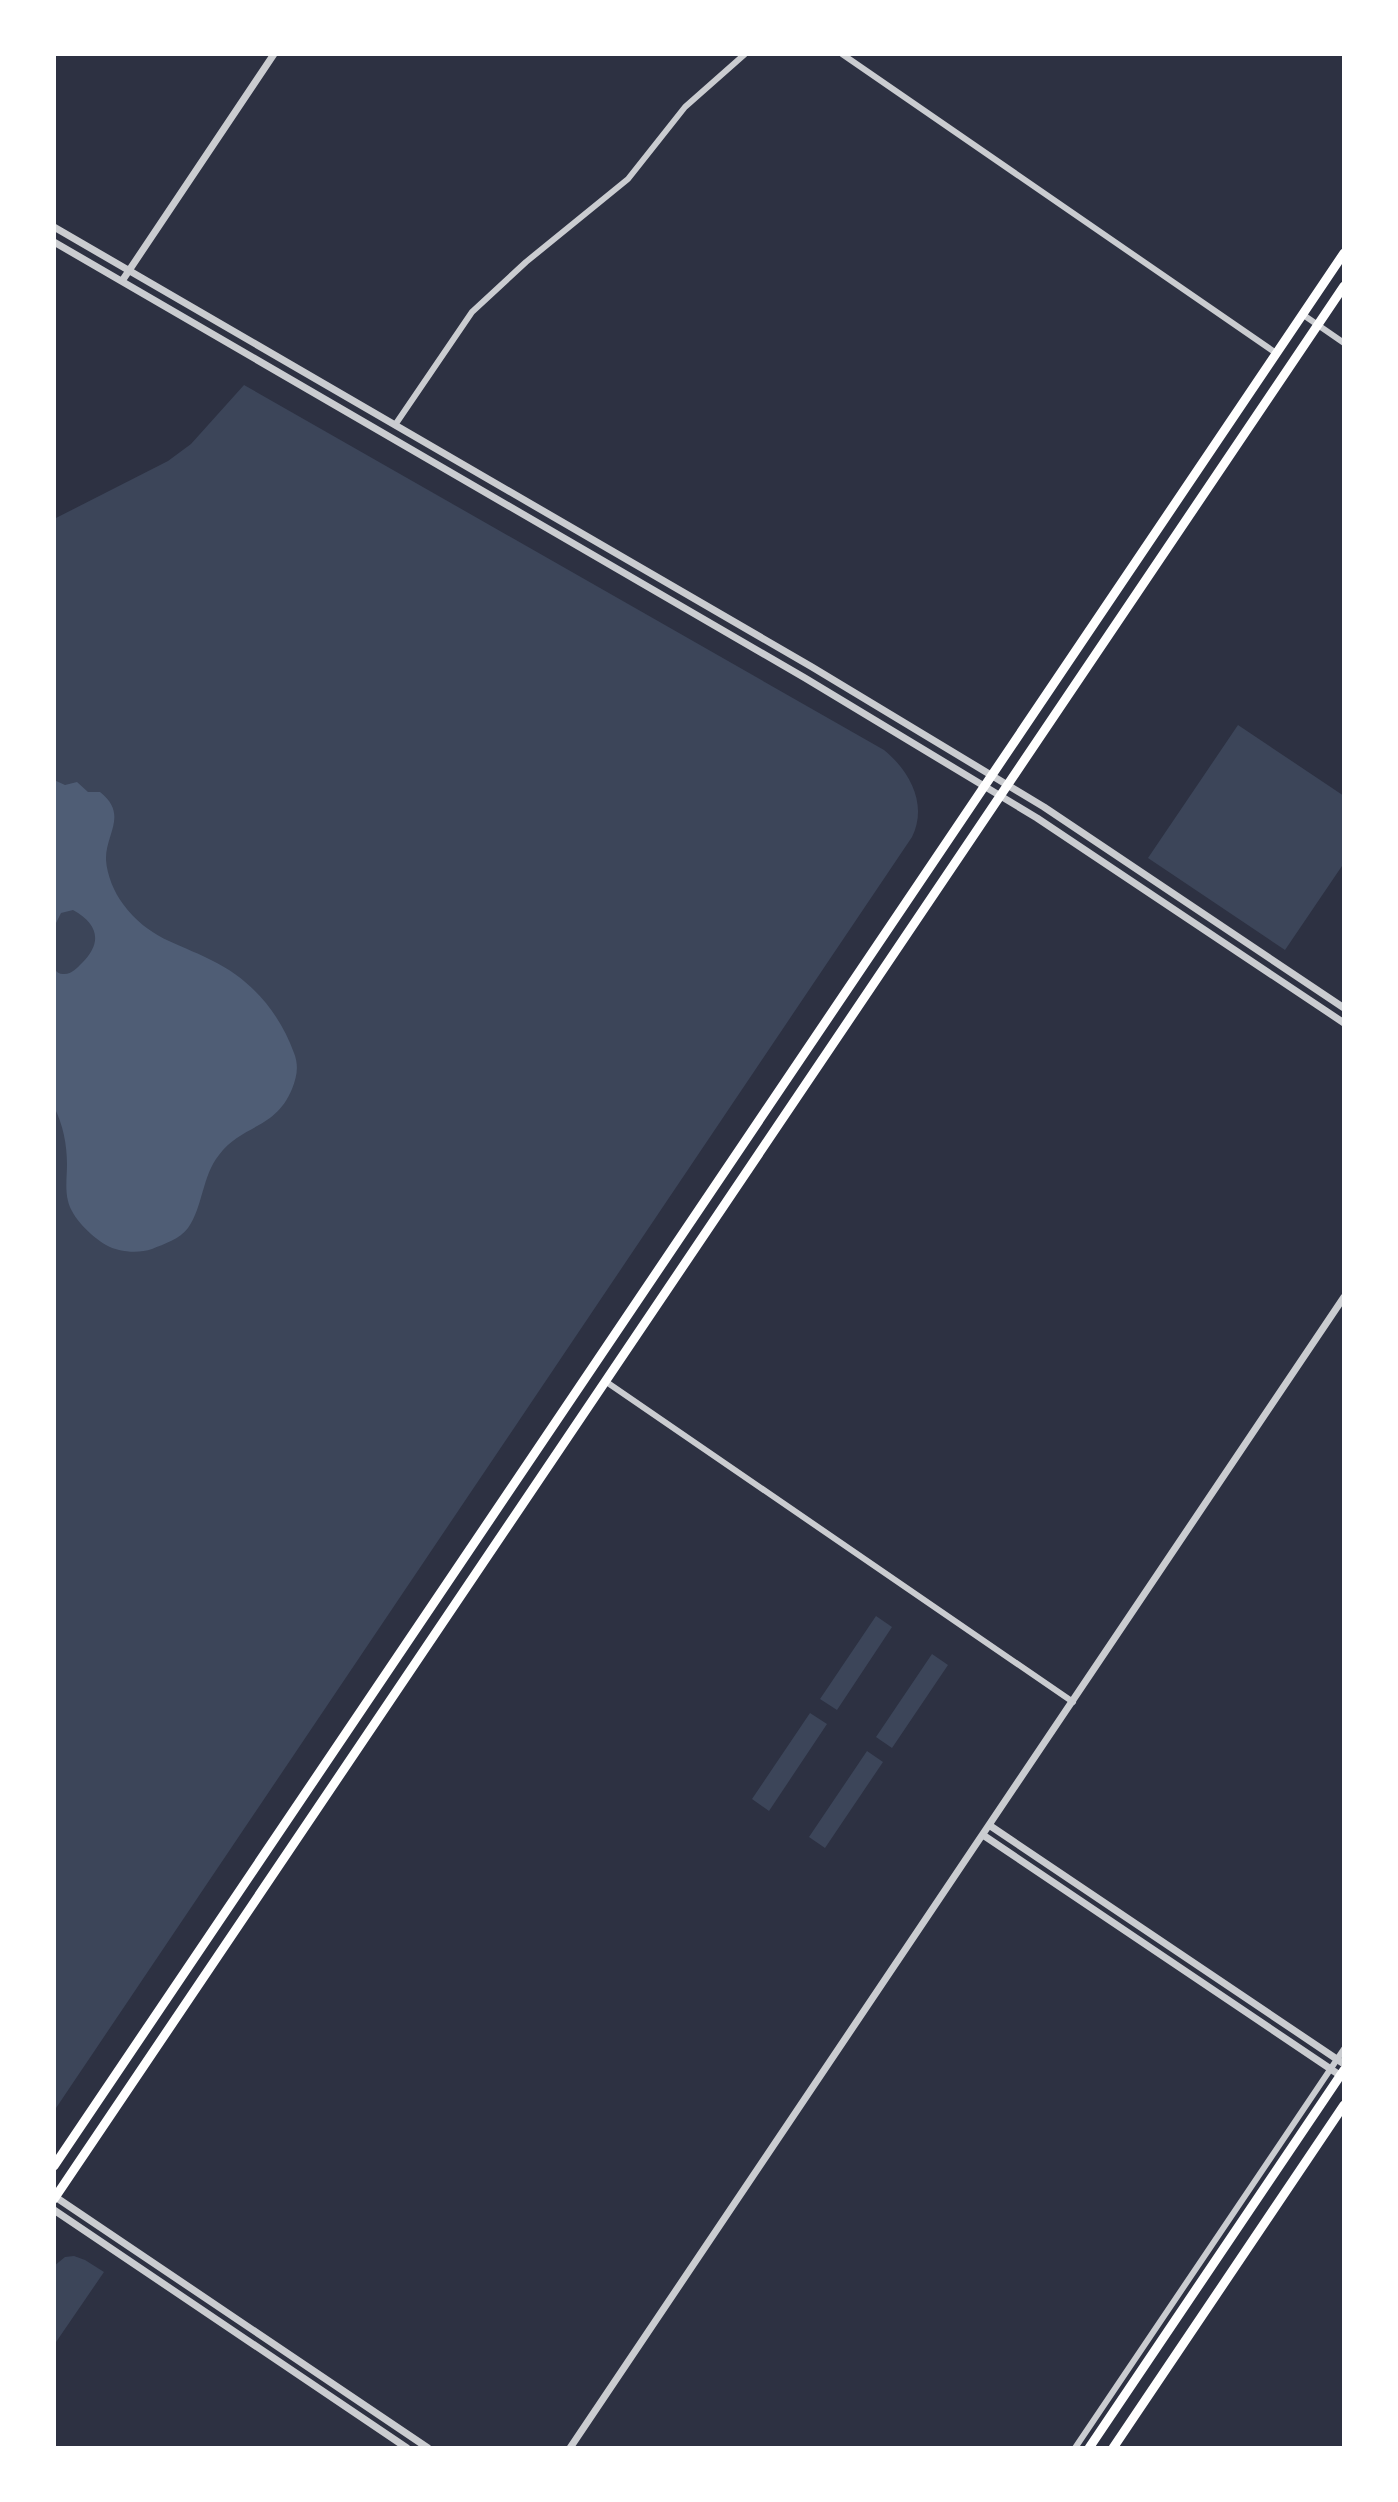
<svg xmlns="http://www.w3.org/2000/svg" width="1398" height="2502" viewBox="0 0 1398 2502" font-family="'Asap Condensed',sans-serif">
  <style>
    .green { fill: #3c4559 }
    .water { fill: #4f5d75 }
    .lines { fill: none; stroke-linecap: round; stroke-linejoin: round }
    .minor { stroke: #caccd0; stroke-width: 6 }
    .tertiary { stroke: #caccd0; stroke-width: 7 }
    .secondary { stroke: #fff; stroke-width: 9 }
  </style>
  <rect width="100%" height="100%" fill="#2d3142"/>
  <path class="green" d="M244,385L884,750C910,771 928,805 912,837L54,2111V519L168,461L191,444Z
    M1238,725L1344,796V863L1285,950L1148,858Z
    M876,1616L892,1627L837,1710L820,1699Z
    M932,1654L948,1665L892,1748L876,1737Z
    M810,1713L827,1724L769,1811L752,1799Z
    M867,1751L883,1762L825,1848L809,1837Z
    M74,2256L85,2260L104,2272L54,2345V2266L65,2257Z"/>
  <path class="water" d="M54,780L65,785L77,782L88,792H100C129,815 105,834 106,860C107,875 114,892 123,904C149,939 176,942 211,960C251,979 279,1012 294,1053C299,1066 297,1076 292,1089C275,1130 242,1124 219,1155C202,1176 203,1207 188,1228C180,1239 164,1244 152,1249C138,1254 118,1252 106,1245C91,1236 72,1218 68,1201C65,1189 67,1176 67,1164C67,1145 63,1124 54,1107V969C57,972 59,974 63,974C71,975 77,968 82,963C103,942 98,924 73,910L61,913L54,927Z"/>
  <g class="lines">
    <path class="minor" d="M842,54L1276,353
      M1302,314L1344,343
      M395,425L472,312L526,262L628,179L685,107L745,54
      M605,1381L1073,1702
      M1075,2448L1344,2049"/>
    <path class="tertiary" d="M54,227L812,667L1044,807L1344,1008
      M54,242L805,678L1037,818L1344,1023
      M122,281L274,54
      M989,1825L1344,2064
      M983,1835L1344,2078
      M54,2196L428,2448
      M54,2210L407,2448
      M570,2448L1344,1297"/>
    <path class="secondary" d="M54,2166L1344,253
      M54,2199L1344,286
      M1089,2448L1344,2070
      M1113,2448L1344,2105"/>
  </g>
  <rect width="1398" height="2502" fill="none" stroke="#ffffff" stroke-width="112"/>
</svg>
